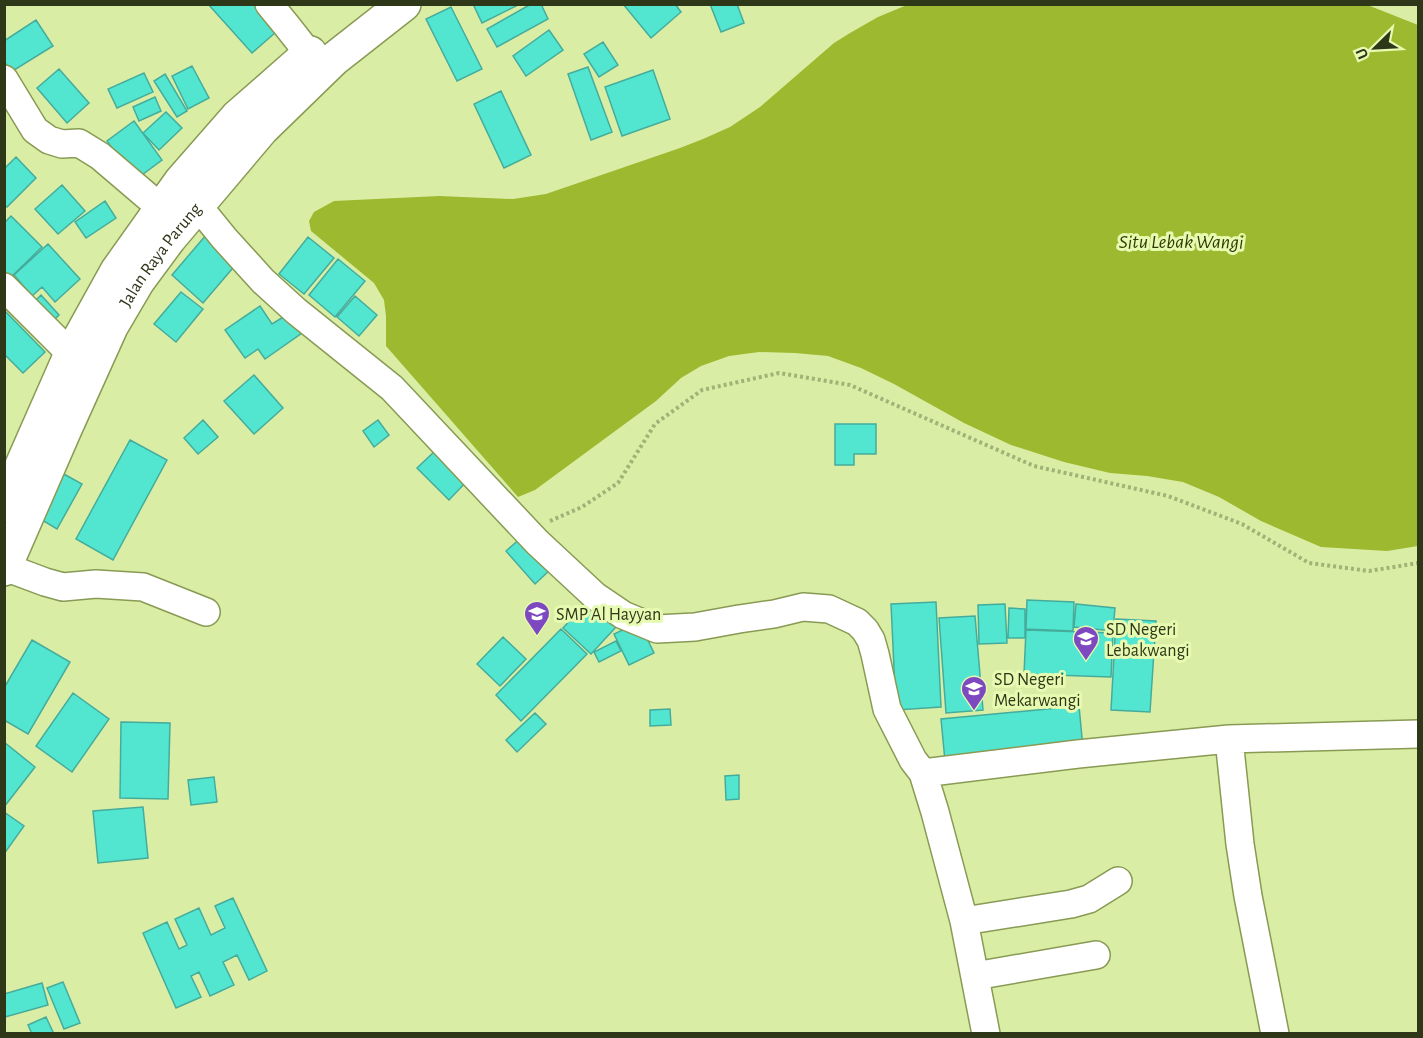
<svg xmlns="http://www.w3.org/2000/svg" width="1423" height="1038" viewBox="0 0 1423 1038" font-family="'Alegreya Sans',sans-serif">
  <style>
    .water { fill: #9cb930 }
    .building { fill: #52e6d0; stroke: #45ac9c; stroke-width: 1.5 }
    .lines { fill: none; stroke-linecap: round; stroke-linejoin: round }
    .minor-casing { stroke: #889a54; stroke-width: 30 }
    .highway-casing { stroke: #889a54; stroke-width: 36 }
    .path { stroke: #a1b277; stroke-width: 4; stroke-dasharray: 3 3; stroke-linecap: butt }
    .minor { stroke: #fff; stroke-width: 27 }
    .highway { stroke: #fff; stroke-width: 33 }
    .labels { text-anchor: middle; stroke-width: 6; stroke-linejoin: round; paint-order: stroke }
    .street-label { font-size: 18px; fill: #2f3719; stroke: #e6fbb1 }
    .poi-label { font-size: 18px; fill: #2f3719; stroke: #e6fbb1; text-anchor: start }
    .water-label { font-size: 20px; font-style: italic; fill: #303b04; stroke: #e6fbb1 }
  </style>
  <rect width="100%" height="100%" fill="#d9eea4"/>
  <path class="water" d="M907,5L1365,4L1418,25V546L1387,551L1321,547L1261,521L1219,497L1183,482L1147,476L1110,473L1064,462L1011,445L964,423L894,384L861,368L828,356L795,353L759,352L729,356L701,366L681,378L656,401L535,490L518,497L386,346V316L384,300L374,283L311,231L309,221L314,212L334,201L439,196L513,199L546,194L680,148L703,139L730,127L760,107L834,43L850,33L878,17Z"/>
  <path class="building" d="M208,4H266L284,25L252,53Z
    M473,4H520L482,23Z
    M531,4H541L548,19L497,47L487,29Z
    M623,4H675L681,12L651,38Z
    M710,4H737L744,23L721,32Z
    M451,7L482,69L457,81L426,19Z
    M36,20L53,46L11,72L4,61V41Z
    M549,30L563,50L526,76L513,56Z
    M603,42L618,65L599,77L584,54Z
    M192,66L209,98L188,109L172,76Z
    M588,67L612,132L591,140L568,74Z
    M59,69L89,103L67,123L37,88Z
    M653,70L670,119L622,136L605,87Z
    M144,73L153,92L117,108L108,89Z
    M165,74L187,111L177,117L154,81Z
    M501,91L531,155L504,168L474,104Z
    M155,97L161,111L139,121L133,107Z
    M166,112L182,128L159,150L143,133Z
    M134,121L162,160L135,180L107,141Z
    M16,157L36,178L7,207L4,205V168H5Z
    M62,185L85,211L58,234L35,209Z
    M105,201L116,218L86,238L75,222Z
    M11,216L42,247L10,278L4,272V223Z
    M206,235L238,262L203,303L172,275Z
    M308,237L334,258L304,294L279,274Z
    M48,244L80,279L55,302L42,287L32,296L14,275Z
    M338,259L365,281L335,317L309,295Z
    M181,292L203,309L176,342L154,324Z
    M41,295L59,315L48,326L30,306Z
    M355,296L377,315L359,336L337,317Z
    M260,306L272,324L288,314L302,333L265,359L258,349L245,358L225,330Z
    M4,310L45,352L23,373L4,354Z
    M254,375L283,408L254,434L224,401Z
    M203,420L218,437L198,454L184,438Z
    M378,420L389,435L374,447L363,431Z
    M835,424H876V454H854V465H835Z
    M130,440L167,460L113,560L76,539Z
    M436,450L467,481L449,500L417,468Z
    M62,473L82,484L57,529L37,517Z
    M522,537L551,569L535,584L506,551Z
    M1027,600L1074,602L1073,631L1026,629Z
    M588,601L616,627L591,654L563,628Z
    M936,602L941,707L896,710L891,604Z
    M1005,604L1007,643L979,644L978,605Z
    M1076,604L1115,608L1113,631L1074,627Z
    M1009,608L1025,609V638H1008Z
    M975,616L983,710L946,713L939,618Z
    M1116,619L1156,621L1150,712L1111,710Z
    M639,622L654,653L629,665L614,634Z
    M561,629L587,654L521,721L496,695Z
    M1026,630L1113,633L1111,677L1024,674Z
    M503,637L526,659L500,686L477,664Z
    M32,640L70,662L28,734L4,720V688Z
    M616,641L621,651L599,662L594,652Z
    M73,693L109,719L72,772L36,746Z
    M1079,706L1083,748L945,761L941,719Z
    M670,709L671,725L650,726V710Z
    M535,713L546,724L517,752L506,740Z
    M121,722L170,723L168,799L120,798Z
    M4,742L35,767L4,807Z
    M739,775V799L726,800L725,776Z
    M214,777L217,802L191,805L188,780Z
    M143,807L148,858L98,863L93,811Z
    M4,812L24,826L4,854Z
    M233,898L267,971L249,980L237,955L223,962L234,985L210,996L199,972L191,976L201,997L176,1008L143,933L167,922L179,949L187,945L175,919L199,908L211,935L225,928L215,906Z
    M63,982L80,1023L64,1029L47,988Z
    M42,983L48,1005L5,1017L4,994Z
    M46,1017L54,1034H32L28,1025Z"/>
  <g class="lines">
    <defs>
      <path id="minor" d="M269,4L287,26L309,54
        M4,79L35,130L49,140L62,144L79,143L100,156L161,208
        M198,206L224,238L263,281L296,311L392,388L537,542L595,596L623,615L657,629L695,627L739,619L774,614L803,607L829,609L857,622L865,630L871,640L875,654L887,709L913,760L923,773L935,812L964,921L986,1034
        M4,287L71,354
        M5,567L45,582L63,587L96,584L143,587L206,612
        M1229,739L1240,844L1248,896L1275,1034
        M923,773L1078,754L1229,739L1418,734
        M964,921L1071,904L1089,899L1118,881
        M975,976L1096,955"/>
      <g id="highway">
        <path d="M4,506L71,354L117,271L181,181L237,117L310,53"/>
        <path id="s1" d="M4,569L65,429L111,327L138,281L169,239L262,129L334,59L404,4"/>
      </g>
    </defs>
    <use href="#minor" class="minor-casing"/>
    <use href="#highway" class="highway-casing"/>
    <path class="path" d="M550,521L582,507L618,483L655,424L702,390L779,373L850,385L1034,466L1168,496L1242,524L1309,563L1369,571L1418,563"/>
    <use href="#minor" class="minor"/>
    <use href="#highway" class="highway"/>
  </g>
  <defs>
    <symbol id="school-pin" viewBox="-11 -11 22 30"><path d="M0 17L-7.5 6A9.5 9.5 0 1 1 7.5 6Z" fill="#7e49c0" stroke="#e6fbb1"/><path d="M0-5L7-2L0 1L-7-2ZM-4 1L0 2.5L4 1V4Q0 6-4 4Z" fill="#fff"/></symbol>
  </defs>
  <g fill-rule="evenodd">
    <use href="#school-pin" x="522" y="599" width="30" height="40"/>
    <use href="#school-pin" x="1071" y="624" width="30" height="40"/>
    <use href="#school-pin" x="959" y="674" width="30" height="40"/>
  </g>
  <g class="labels">
    <g class="street-label">
      <text dy="6" stroke="none"><textPath href="#s1" startOffset="352">Jalan Raya Parung</textPath></text>
    </g>
    <g class="poi-label">
      <text x="556" y="620">SMP Al Hayyan</text>
      <text x="1106" y="635">SD Negeri<tspan x="1106" dy="21">Lebakwangi</tspan></text>
      <text x="994" y="685">SD Negeri<tspan x="994" dy="21">Mekarwangi</tspan></text>
    </g>
    <g class="water-label">
      <text x="1181" y="248">Situ Lebak Wangi</text>
    </g>
  </g>
  <rect width="1423" height="1038" fill="none" stroke="#2f3719" stroke-width="12"/>
  <g transform="translate(1375 48) rotate(246)" stroke="#e6fbb1" stroke-width="4.5" paint-order="stroke">
  <path d="M0-4.5L10 22L0 15L-10 22Z" fill="#2f3719"/>
  <text y="-9" font-size="16" font-weight="bold" text-anchor="middle" fill="#2f3719">U</text>
  </g>
</svg>
